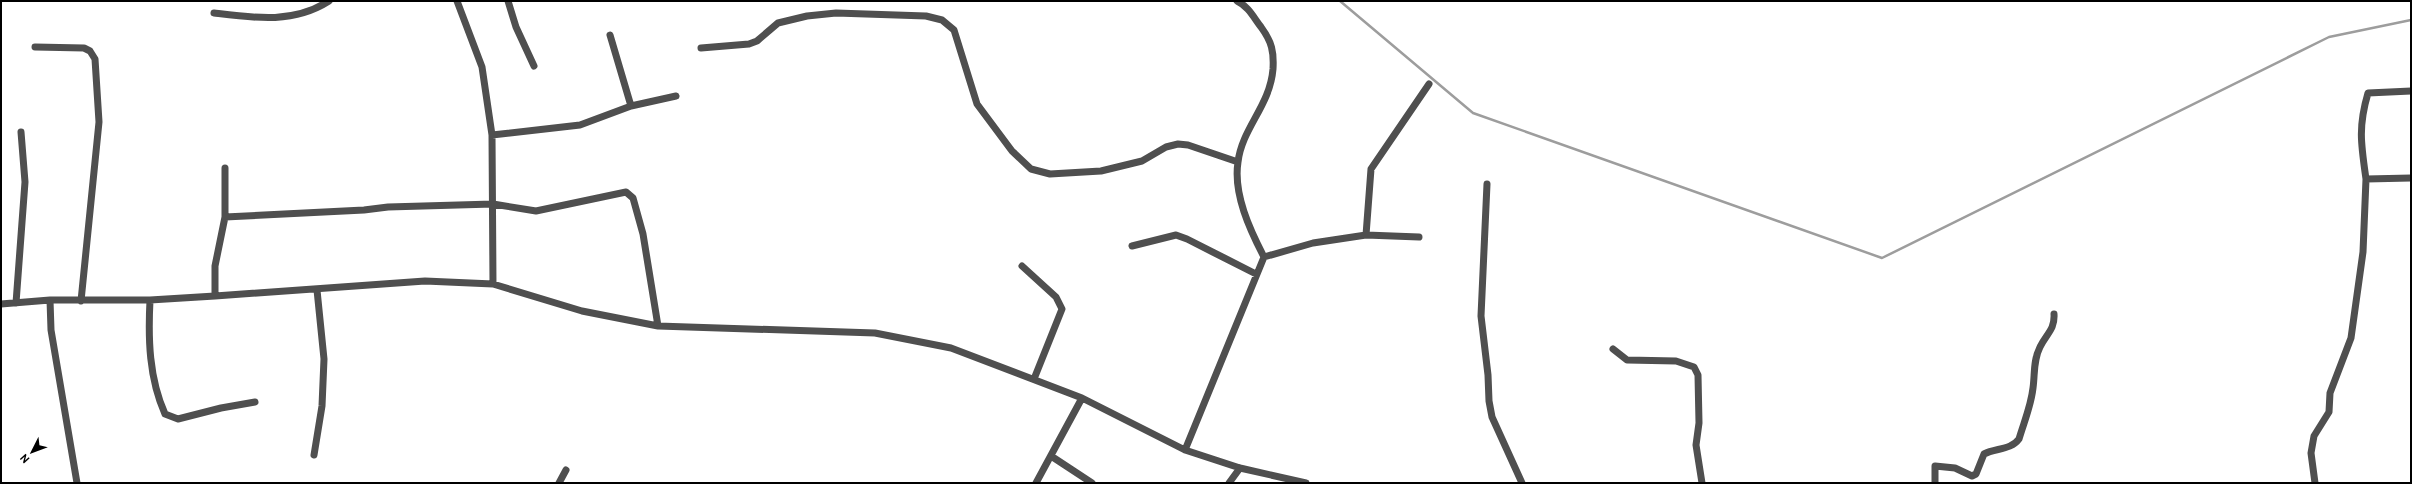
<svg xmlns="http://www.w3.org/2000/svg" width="2412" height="484" viewBox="0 0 2412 484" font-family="Overpass,sans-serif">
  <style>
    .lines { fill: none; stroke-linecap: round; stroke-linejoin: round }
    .stream { stroke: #9d9d9d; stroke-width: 2.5 }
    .street { stroke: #4f4f4f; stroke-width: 7 }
  </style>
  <rect width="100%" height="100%" fill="#fff"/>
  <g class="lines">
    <path class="stream" d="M1340,1L1473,113L1882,258L2329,37L2411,20"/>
    <path class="street" d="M457,1L482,67L492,135L493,284
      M508,1L516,27L534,66
      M1237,1C1248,6 1254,18 1261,27C1272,42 1274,52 1273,69C1270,106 1242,128 1238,162C1233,194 1250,230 1264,257
      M214,13C254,18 293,24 329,1
      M610,35L631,106
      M35,47L84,48L90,51L95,59L99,122L81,301
      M701,48L749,44L757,41L778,23L807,16L836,13L926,16L942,20L954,30L977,104L1012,151L1031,169L1050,174L1101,171L1142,161L1166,147L1178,144L1188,145L1238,162
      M492,135L580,125L631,106L676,96
      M2366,179C2361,144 2358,127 2368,93L2411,91
      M1487,184L1481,316L1488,375L1489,401L1492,417L1522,483
      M225,217L364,210L388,207L493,204L536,211L626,192L633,198L643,234L658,326
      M1366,235L1371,169L1429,84
      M1132,246L1176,235L1187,239L1256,274
      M1022,266L1056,297L1062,309L1034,379
      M215,296V266L225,217V168
      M50,300L51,330L77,483
      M150,300C148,339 149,378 165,414L178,419L221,408L255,402
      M16,303L25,182L21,132
      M1,304L50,300H150L215,296L425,281L493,284L582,311L658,326L875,333L951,348L1082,398L1185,450L1240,468L1306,483
      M1613,349L1627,360L1676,361L1694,367L1698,375L1699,423L1696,445L1702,483
      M1185,450L1264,257L1313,243L1366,235L1419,237
      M314,455L322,406L324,359L317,290
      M1051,456L1092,483
      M559,483L566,470
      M1036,483L1082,398
      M1229,483L1240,468
      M1935,483V466L1955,468L1972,476L1976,474L1984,454C1996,448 2011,450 2019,439C2024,422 2031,406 2033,388C2035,374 2033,361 2040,347C2046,334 2055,330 2054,314
      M2315,483L2311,453L2314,436L2329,412L2330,393L2351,338L2363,252L2366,179L2411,178"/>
  </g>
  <rect width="2412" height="484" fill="none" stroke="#000000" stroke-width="4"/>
  <g transform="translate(32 452) rotate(228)" stroke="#ffffff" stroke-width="3" paint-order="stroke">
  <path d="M0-3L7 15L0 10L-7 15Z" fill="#000000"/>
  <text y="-6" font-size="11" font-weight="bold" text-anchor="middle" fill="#000000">N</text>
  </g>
</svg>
